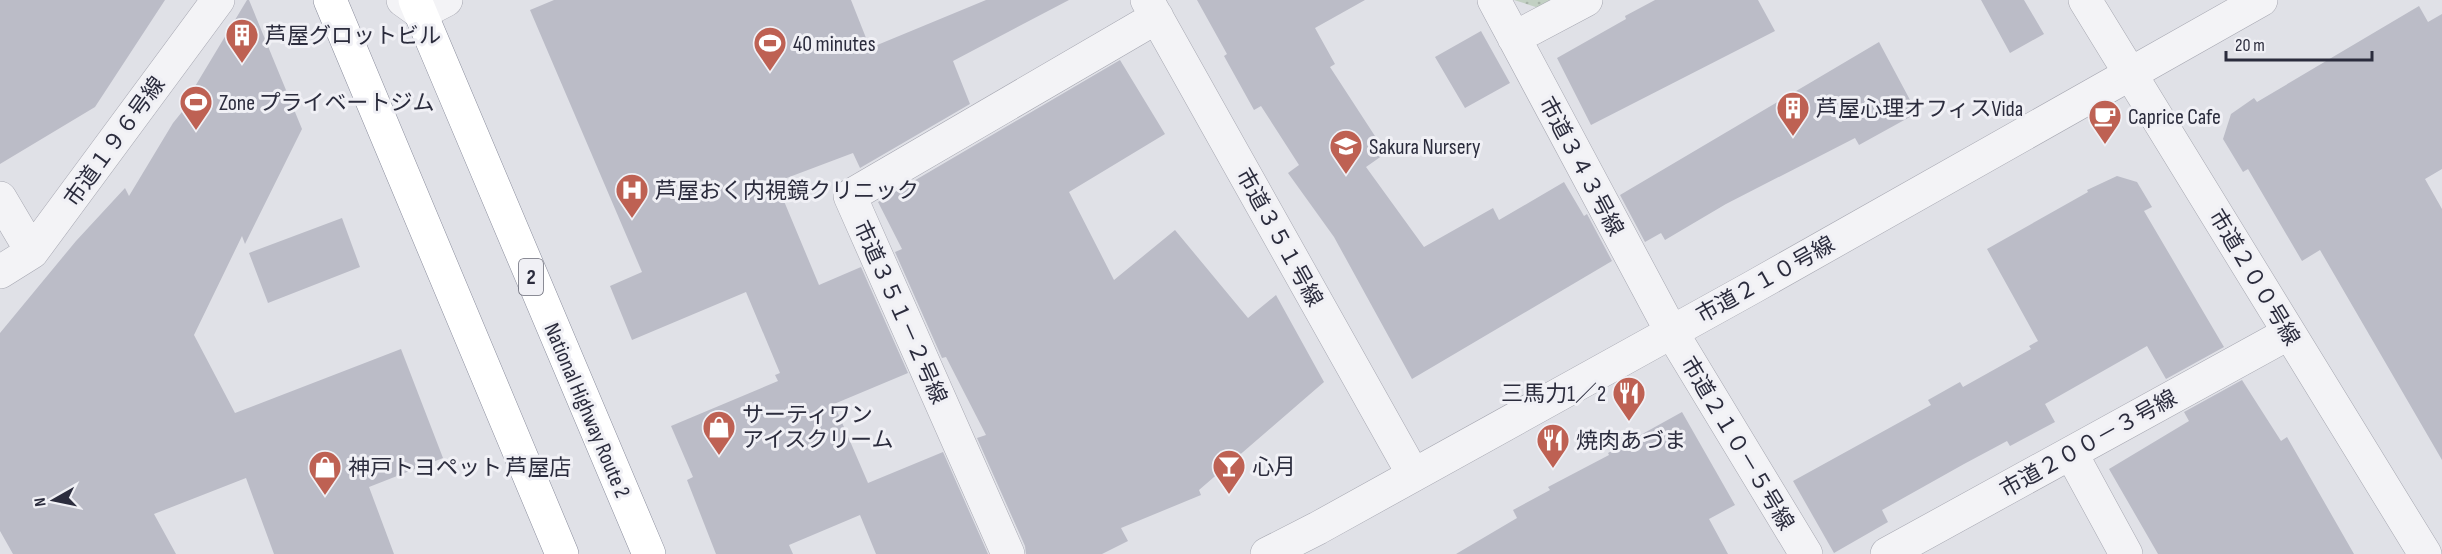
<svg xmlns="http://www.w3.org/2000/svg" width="2442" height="554" viewBox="0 0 2442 554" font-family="'Sofia Sans Condensed','Noto Sans JP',sans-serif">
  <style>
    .park { fill: url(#park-dots) }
    .building { fill: #bbbcc7 }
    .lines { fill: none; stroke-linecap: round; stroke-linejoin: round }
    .minor-casing { stroke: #a6a7b1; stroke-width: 34 }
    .highway-casing { stroke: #898c9c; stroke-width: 34 }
    .minor { stroke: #f3f3f6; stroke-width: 33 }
    .highway { stroke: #fff; stroke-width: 33 }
    .labels { text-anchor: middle; stroke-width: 6; stroke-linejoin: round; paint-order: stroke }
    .shield { fill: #f0f0f5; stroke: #666774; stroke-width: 1.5 }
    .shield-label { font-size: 21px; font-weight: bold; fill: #2b2c3d }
    .poi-label { font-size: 22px; fill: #2b2c3d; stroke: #f0f0f5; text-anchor: start }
    .street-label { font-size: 22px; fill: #2b2c3d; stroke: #f0f0f5 }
  </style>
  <defs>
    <pattern id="park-dots" width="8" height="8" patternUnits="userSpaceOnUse" patternTransform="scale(1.5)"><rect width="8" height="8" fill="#c2d0c3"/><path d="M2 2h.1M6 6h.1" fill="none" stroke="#a7b3a8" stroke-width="1.8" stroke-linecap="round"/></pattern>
  </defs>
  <rect width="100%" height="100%" fill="#e0e1e7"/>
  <path class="park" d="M1514,0H1564L1545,10Z"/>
  <path class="building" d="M0,0H165L95,107L0,164Z
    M247,0H249L302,129L245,244L242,236L194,335L235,413L401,349L443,458L369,487L394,554H274L246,478L154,514L176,554H13L0,531V333L76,241L125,188L129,196L173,123L194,97L185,103Z
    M554,0H851L870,48L986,0H1069L953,61L970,104L860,168L853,153L776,182L819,285L861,267L908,373L834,404L868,483L943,452L988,554H876L860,515L789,545L793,554H716L687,480L693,477L671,426L778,381L775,375L780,373L746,292L632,340L610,286L642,272L530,10Z
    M1197,0H1365L1315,28L1335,64L1330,67L1386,153L1366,167L1424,247L1493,208L1499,220L1564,182L1584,216L1587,214L1612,261L1412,379L1334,237L1288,173L1299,165L1261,106L1254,110L1224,56L1227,54Z
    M1655,0H1758L1775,31L1591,125L1557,58L1626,19L1625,16Z
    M1981,0H2024L2044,34L2010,53Z
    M2419,6L2428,22L2442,14V169L2425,179L2442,209V460L2320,250L2302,261L2248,169L2243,172L2223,139L2231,114L2254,98L2257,102Z
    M1481,31L1510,83L1465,108L1435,57Z
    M1879,42L1917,113L1859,145L1855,138L1726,204L1665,240L1661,233L1645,242L1620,195Z
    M1120,60L1165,134L1069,192L1114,280L1175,230L1248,318L1276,295L1324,382L1199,490L1201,495L1121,528L1128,541L1102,554H1026L1025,546L977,438L986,435L946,357L942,358L895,252L902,249L878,202Z
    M2117,176L2137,182L2152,207L2144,211L2224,347L2166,379L2147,346L2045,404L2055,422L2010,446L2007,441L1964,464L1882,510L1888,522L1834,553L1793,481L1931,405L1928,400L1960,382L1963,387L2031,349L2029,346L2038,341L1987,249L2088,192L2087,190Z
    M342,218L360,267L268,303L249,253Z
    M2242,380L2281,441L2287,437L2354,554H2158L2109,469L2189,421L2184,412Z
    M1682,412L1735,505L1709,519L1728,554H1456L1517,518L1513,510L1550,490L1548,487L1609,455L1608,453Z"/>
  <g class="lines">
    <defs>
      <path id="minor" d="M403,0L421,13L446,0
        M1147,0L1413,474
        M1494,0L1671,331L1806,554
        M2085,0L2425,554
        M1514,38L1586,0
        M0,198L32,252
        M0,272L32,252L218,0
        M2071,453L2126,554
        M1008,554L850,196L1157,17
        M1267,554L1318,528L1753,287L2261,0
        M1887,554L2289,333"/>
      <path id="highway" d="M330,0L562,554
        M415,0L649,554"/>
    </defs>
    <use href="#minor" class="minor-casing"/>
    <use href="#highway" class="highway-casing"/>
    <use href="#minor" class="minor"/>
    <use href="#highway" class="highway"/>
  </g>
  <defs>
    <symbol id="building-pin" viewBox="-11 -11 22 30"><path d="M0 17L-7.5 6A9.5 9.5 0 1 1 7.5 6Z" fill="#be6153" stroke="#f0f0f5"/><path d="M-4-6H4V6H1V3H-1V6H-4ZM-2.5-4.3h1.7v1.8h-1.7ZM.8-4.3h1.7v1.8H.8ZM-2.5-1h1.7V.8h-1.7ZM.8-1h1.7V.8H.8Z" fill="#fff"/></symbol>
    <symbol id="stadium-pin" viewBox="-11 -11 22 30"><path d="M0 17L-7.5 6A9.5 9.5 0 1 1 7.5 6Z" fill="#be6153" stroke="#f0f0f5"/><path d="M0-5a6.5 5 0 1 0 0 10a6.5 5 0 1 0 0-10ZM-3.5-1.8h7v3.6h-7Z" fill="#fff"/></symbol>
    <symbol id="cafe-pin" viewBox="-11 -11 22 30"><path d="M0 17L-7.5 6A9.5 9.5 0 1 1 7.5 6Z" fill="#be6153" stroke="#f0f0f5"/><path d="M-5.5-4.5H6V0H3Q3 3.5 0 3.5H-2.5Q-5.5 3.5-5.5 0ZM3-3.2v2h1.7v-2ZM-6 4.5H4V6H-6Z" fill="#fff"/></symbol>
    <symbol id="school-pin" viewBox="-11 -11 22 30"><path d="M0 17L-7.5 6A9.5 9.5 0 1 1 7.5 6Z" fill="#be6153" stroke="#f0f0f5"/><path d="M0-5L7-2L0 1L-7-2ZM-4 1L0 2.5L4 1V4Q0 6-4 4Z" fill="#fff"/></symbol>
    <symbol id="hospital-pin" viewBox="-11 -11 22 30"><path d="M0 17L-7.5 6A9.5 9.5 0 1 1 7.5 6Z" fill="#be6153" stroke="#f0f0f5"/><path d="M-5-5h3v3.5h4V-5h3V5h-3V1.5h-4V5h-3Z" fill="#fff"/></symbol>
    <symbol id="restaurant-pin" viewBox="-11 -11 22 30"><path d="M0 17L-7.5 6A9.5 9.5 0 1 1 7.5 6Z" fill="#be6153" stroke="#f0f0f5"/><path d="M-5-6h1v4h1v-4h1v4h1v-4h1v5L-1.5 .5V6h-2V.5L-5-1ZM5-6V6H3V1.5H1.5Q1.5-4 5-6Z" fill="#fff"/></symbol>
    <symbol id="shop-pin" viewBox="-11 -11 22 30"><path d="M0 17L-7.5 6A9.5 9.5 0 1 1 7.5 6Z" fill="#be6153" stroke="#f0f0f5"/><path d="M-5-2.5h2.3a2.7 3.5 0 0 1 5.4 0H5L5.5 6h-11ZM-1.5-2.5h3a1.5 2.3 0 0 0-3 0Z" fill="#fff"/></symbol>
    <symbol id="bar-pin" viewBox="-11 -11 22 30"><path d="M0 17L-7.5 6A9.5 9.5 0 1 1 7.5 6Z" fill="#be6153" stroke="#f0f0f5"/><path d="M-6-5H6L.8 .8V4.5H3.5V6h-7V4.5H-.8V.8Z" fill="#fff"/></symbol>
  </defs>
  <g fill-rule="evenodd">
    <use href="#building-pin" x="223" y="16" width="38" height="52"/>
    <use href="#stadium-pin" x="751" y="24" width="38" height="52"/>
    <use href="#stadium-pin" x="177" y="83" width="38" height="52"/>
    <use href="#building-pin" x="1774" y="89" width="38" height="52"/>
    <use href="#cafe-pin" x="2086" y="97" width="38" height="52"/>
    <use href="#school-pin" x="1327" y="127" width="38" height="52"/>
    <use href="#hospital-pin" x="613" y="171" width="38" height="52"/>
    <use href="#restaurant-pin" x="1610" y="374" width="38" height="52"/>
    <use href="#shop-pin" x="700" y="408" width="38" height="52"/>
    <use href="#restaurant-pin" x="1534" y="421" width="38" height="52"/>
    <use href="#bar-pin" x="1210" y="447" width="38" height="52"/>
    <use href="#shop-pin" x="306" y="448" width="38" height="52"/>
  </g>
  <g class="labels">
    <rect class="shield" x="519" y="259" width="24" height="36" rx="4.5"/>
    <g class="shield-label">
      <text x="531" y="284">2</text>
    </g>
    <g class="poi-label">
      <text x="265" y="43">芦屋グロットビル</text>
      <text x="793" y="51">40 minutes</text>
      <text x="219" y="110">Zone プライベートジム</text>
      <text x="1816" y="116">芦屋心理オフィスVida</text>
      <text x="2128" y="124">Caprice Cafe</text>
      <text x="1369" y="154">Sakura Nursery</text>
      <text x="655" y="198">芦屋おく内視鏡クリニック</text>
      <text x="1606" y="401" text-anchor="end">三馬力1／2</text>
      <text x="742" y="422">サーティワン<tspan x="742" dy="25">アイスクリーム</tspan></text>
      <text x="1576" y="448">焼肉あづま</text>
      <text x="1252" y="474">心月</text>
      <text x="348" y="475">神戸トヨペット 芦屋店</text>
    </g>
    <g class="street-label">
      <text transform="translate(114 141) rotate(-54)" y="8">市道１９６号線</text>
      <text transform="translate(1582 166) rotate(62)" y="8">市道３４３号線</text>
      <text transform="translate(1280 237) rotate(61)" y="8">市道３５１号線</text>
      <text transform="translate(2255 277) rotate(59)" y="8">市道２００号線</text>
      <text transform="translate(1765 279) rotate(-29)" y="8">市道２１０号線</text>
      <text transform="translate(901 312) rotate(66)" y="8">市道３５１－２号線</text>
      <text transform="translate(588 410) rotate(67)" y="8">National Highway Route 2</text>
      <text transform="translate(1738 443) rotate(59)" y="8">市道２１０－５号線</text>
      <text transform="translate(2088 443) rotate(-29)" y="8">市道２００－３号線</text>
    </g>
  </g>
  <g transform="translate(54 500) rotate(261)" stroke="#f0f0f5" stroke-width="4.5" paint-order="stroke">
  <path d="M0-4.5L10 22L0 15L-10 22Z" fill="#2b2c3d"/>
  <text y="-9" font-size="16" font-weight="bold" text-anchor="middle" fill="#2b2c3d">N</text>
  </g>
  <path d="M2226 51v9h146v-9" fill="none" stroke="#2b2c3d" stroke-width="3"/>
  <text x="2235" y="51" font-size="18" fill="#2b2c3d" stroke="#f0f0f5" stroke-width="4.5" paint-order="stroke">20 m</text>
</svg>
